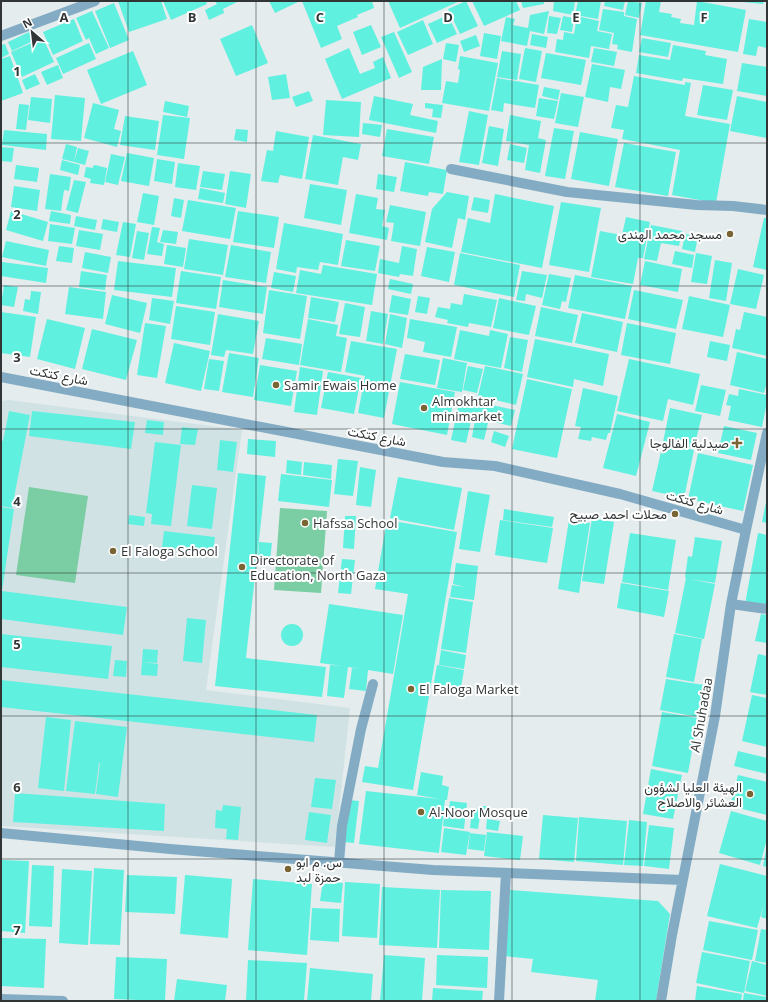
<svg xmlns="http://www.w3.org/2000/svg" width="768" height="1002" viewBox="0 0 768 1002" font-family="'Open Sans',Vazirmatn,sans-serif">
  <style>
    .built { fill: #d1e2e5 }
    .green { fill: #7bcea3 }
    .building { fill: #60f0df }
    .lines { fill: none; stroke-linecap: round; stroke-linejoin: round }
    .minor { stroke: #83acc4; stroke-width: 10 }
    .grid { fill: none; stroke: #323536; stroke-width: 1; stroke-opacity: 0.55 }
    .poi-dot { fill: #796433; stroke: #fff; stroke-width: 1.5 }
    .labels { text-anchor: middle; stroke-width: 4; stroke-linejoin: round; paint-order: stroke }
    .poi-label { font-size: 13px; fill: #323536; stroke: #fff; text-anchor: start }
    .street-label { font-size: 13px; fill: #323536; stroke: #fff }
    .grid-label { font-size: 13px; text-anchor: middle; font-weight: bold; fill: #323536; stroke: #fff; stroke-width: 4; stroke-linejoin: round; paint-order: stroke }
  </style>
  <rect width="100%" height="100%" fill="#e4eced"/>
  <path class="built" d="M9,400L242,430L206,690L350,708L335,847L1,826V401Z"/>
  <path class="green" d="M29,487L88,496L75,583L16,575Z
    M280,508L327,511L321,593L274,590Z"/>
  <path class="building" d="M118,1H161L167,19L129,32Z
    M163,1H206L207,4L171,20Z
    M215,1H239L223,9L224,13L209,20L205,10L217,4Z
    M269,1H300L275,13Z
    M302,1H372L374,8L357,15L358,17L337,26L342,39L321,48Z
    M388,1H460L400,28Z
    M466,1L478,26L460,34L448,9Z
    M472,1H516L520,10L484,26Z
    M521,1H544V4L523,8Z
    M554,1H575L573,15L553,11Z
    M578,1H601L598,19L575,15Z
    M605,1H625L623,10L604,6Z
    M628,1L642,3L639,18L625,15Z
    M646,1H661L659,12L672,14L671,17L681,19L680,23L694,25L697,1L746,10L738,52L640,35Z
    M742,1H764L763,4L742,2Z
    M114,3L129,40L110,48L95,11Z
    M603,9L624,12V16L637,19L632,52L617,49L618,45L612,44L614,33L599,30Z
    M92,11L109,48L96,54L89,38L86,40L76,18Z
    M549,11L544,34L530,31L527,46L501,41L506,17L515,19L513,25L528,28L530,15Z
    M448,15L457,34L437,43L428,24Z
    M549,16L561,18L557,34L547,33Z
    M563,16L574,18L572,32L560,30Z
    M577,16L599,21L597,31L612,34L609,49L591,46L589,58L555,52L557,39L563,40L564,32L574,34Z
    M74,19L83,41L53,55L43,32Z
    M749,19L767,22V48L758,46L756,56L743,54Z
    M423,20L433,44L408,55L397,32Z
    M252,25L268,63L236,76L220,39Z
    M371,25L381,47L362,55L353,32Z
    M29,32L33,41L12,51L8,42Z
    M394,32L412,72L399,78L381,37Z
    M484,33L501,36L497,59L480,56Z
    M532,34L548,37L546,48L530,45Z
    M476,35L480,46L464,52L460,41Z
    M43,38L54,62L22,77L11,52Z
    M642,38L671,43L668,57L639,52Z
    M89,43L96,59L63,74L56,58Z
    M446,43L459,45L456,62L443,59Z
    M5,44L9,54L1,58V45Z
    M673,45L706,51L705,55L727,59L723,84L683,78L682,81L636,73L639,55L670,60Z
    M349,48L360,74L375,68L373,62L383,57L391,78L342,99L325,59Z
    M525,48L542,51L536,82L519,79Z
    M594,48L617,52L614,66L591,62Z
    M133,51L147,85L101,104L87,70Z
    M502,51L521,54L517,80L497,77Z
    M546,53L586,60L581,85L541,78Z
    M10,56L23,93L1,101V59Z
    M460,56L498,63L489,111L442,103L446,81L458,83L460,70L458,69Z
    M442,59L441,90H421L423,67Z
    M742,63L767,67V96L737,91Z
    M592,64L625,70L621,89L610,87L608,102L585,97Z
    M58,65L63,78L47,85L41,72Z
    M35,74L40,84L26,90L22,80Z
    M286,74L290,98L272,100L268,77Z
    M634,76L685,85V82L691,83L685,116L730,124L716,203L672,195L680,150L622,139L624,130L611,128L616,105L628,107Z
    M497,78L539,85L535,108L504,103L503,112L491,110Z
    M703,85L733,90L727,120L697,115Z
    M544,87L560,90L558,100L542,96Z
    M309,91L313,101L296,107L292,97Z
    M561,93L584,97L578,127L555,123Z
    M55,95L85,98L81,141L51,139Z
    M374,96L413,104L410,115L438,121L436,133L369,120Z
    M737,96L767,102V138L730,131Z
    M31,97L52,99L50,123L28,120Z
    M539,98L558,101L554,119L536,116Z
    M326,100L361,102L359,137L323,135Z
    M165,101L189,106L187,117L163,112Z
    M93,103L119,110L114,129L121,131L117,147L84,138Z
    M425,103L443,105L441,118L432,117L433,109L425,108Z
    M19,104L29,105L26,130L16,129Z
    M469,111L488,115L479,165L459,162Z
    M163,115L190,118L184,159L157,155Z
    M510,115L541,121L538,138L546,140L540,173L525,170L529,145L506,141Z
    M125,116L159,121L155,150L120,145Z
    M363,123L382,125L380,137L362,134Z
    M489,126L504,129L498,166L482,163Z
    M554,128L574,131L565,179L545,176Z
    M236,129L248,130L247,142L234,140Z
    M387,129L434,137L429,164L382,156Z
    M4,130L47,134L46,150L2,145Z
    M276,131L309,137L302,179L280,175L278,183L261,181L267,150L273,151Z
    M580,132L618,139L609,186L571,179Z
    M313,135L361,144L358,160L343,157L338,185L305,179Z
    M624,143L676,152L668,196L615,187Z
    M66,144L77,147L74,162L62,159Z
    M510,144L527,148L524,163L507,160Z
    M1,147L14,148L12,162L1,161Z
    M78,148L89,151L85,165L74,162Z
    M127,153L154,158L149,186L121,181Z
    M111,154L125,157L118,185L105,182Z
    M157,159L175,162L172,184L154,181Z
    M62,160L80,165L78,175L60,170Z
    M405,162L447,170L443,194L429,192L428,196L400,191Z
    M178,163L200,166L196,190L175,187Z
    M16,165L39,168L37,182L14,179Z
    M95,165L107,168L104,185L90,183L91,179L84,177L86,167L93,168V166Z
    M203,171L225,174L222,190L200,187Z
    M230,171L251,174L246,208L225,204Z
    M50,174L71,177L69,191L64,190L61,211L45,209Z
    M378,174L397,177L394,192L376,189Z
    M74,180L86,182L78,213L66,210Z
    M310,184L347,190L341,225L304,218Z
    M14,186L40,190L37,211L11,207Z
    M200,188L225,193L223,203L198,199Z
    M447,192L469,196L465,220L458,218L452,248L425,242L432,209Z
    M143,193L159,196L154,225L137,222Z
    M356,194L378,198L376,209L385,210L382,226L389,228L387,240L349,233Z
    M495,194L554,206L542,268L461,252L468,218L490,223Z
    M474,197L490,200L488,213L471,210Z
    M174,198L184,200L181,218L171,216Z
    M188,200L236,208L230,239L182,231Z
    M561,202L601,208L589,272L549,265Z
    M390,205L426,212L420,246L391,241L394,223L386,222Z
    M11,211L48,222L43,241L6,230Z
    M51,211L71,215L70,224L49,221Z
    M238,211L279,217L274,248L233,242Z
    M76,216L97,220L95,230L74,226Z
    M626,217L650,222L643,258H638L633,284L591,277L600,231L622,235Z
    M764,218H767V270L753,267Z
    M103,219L119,222L117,232L101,229Z
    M123,222L136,224L130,257L116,255Z
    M284,223L343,234L338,265L320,262L318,270L297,267L296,273L276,269Z
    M50,224L75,228L72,244L48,241Z
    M651,225L682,231L679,246L661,243L657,261L644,259Z
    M152,227L160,228L157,242L164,244L162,256L147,254Z
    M79,230L103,234L100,250L76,246Z
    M163,230L178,232L176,244L160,242Z
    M137,231L149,233L144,260L132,258Z
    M685,234L698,236L695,252L682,249Z
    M189,239L228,245L223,275L184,269Z
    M346,240L380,246L375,271L341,266Z
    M6,241L49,250L46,266L2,257Z
    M167,245L186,248L183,267L164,264Z
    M231,245L271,252L266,283L225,277Z
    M59,246L74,248L72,263L56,261Z
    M402,246L417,249L413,276L400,274L399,277L378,273L380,259L399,263Z
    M427,247L455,252L449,282L421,276Z
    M675,251L694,255L692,268L672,264Z
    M85,252L111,257L108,273L82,268Z
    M460,253L520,265L514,297L454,285Z
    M696,253L712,256L707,284L691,282Z
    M715,260L732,263L726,301L709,298Z
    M118,261L176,268L172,297L114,290Z
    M645,261L682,269L678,292L640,285Z
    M2,262L48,268L46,283L1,276Z
    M323,265L377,274L372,305L296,293L300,270L321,274Z
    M738,269L764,275L756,309L730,304Z
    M81,271L107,275L105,290L79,287Z
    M181,271L221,277L216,309L176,303Z
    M522,271L547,275L542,298L526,294L525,301L516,300Z
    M274,272L296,276L293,292L271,288Z
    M549,274L571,278L566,302L562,301L560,309L542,305Z
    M575,275L632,286L625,319L568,308Z
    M390,279L413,284L411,294L388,289Z
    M223,280L267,287L263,314L219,307Z
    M4,285L18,287L14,307L1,305Z
    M69,287L106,292L103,319L65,314Z
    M269,290L307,296L300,339L263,333Z
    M634,290L683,300L676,329L628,319Z
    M31,291L41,292L38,314L23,311L25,299L30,300Z
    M464,294L497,300L491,327L469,323L468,327L447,323L448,320L435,317L438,307L450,309L451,303L462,305Z
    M112,295L147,303L140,333L105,324Z
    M392,295L411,299L408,315L389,312Z
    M418,296L430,298L427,314L415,312Z
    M689,296L730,305L723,337L682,329Z
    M311,297L339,302L335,322L308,318Z
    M152,298L174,301L170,324L149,320Z
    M499,298L536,306L529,335L493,328Z
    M345,303L365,307L360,337L339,334Z
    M176,306L215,312L210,345L171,339Z
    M541,307L578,315L572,343L535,336Z
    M371,311L388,314L383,344L366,341Z
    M1,312L36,317L30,357L1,353Z
    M744,312L767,317V356L732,348L736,329L740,330Z
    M582,313L623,322L617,352L575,343Z
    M218,314L259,321L253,354L226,350L224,357L211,355Z
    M390,314L407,318L402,348L385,344Z
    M47,319L85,328L75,369L37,359Z
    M308,319L338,325L336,336L347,338L341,372L300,365Z
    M410,319L457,327L451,357L423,352L425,342L407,338Z
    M145,323L166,326L157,378L137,375Z
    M627,323L676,333L670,364L621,355Z
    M92,329L137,340L126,380L82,369Z
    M460,330L489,336L490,330L508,334L501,368L454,359Z
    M510,337L528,340L522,372L504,368Z
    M266,338L302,344L299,365L262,359Z
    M535,339L609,354L603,386L574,379L573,387L527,377Z
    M351,341L397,349L384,418L358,413L365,376L345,372Z
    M710,341L730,345L727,361L707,357Z
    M174,343L210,351L201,391L165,383Z
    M737,352L767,359V382L764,393L730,385Z
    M229,353L259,358L253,397L222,392Z
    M405,354L440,360L435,385L400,379Z
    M443,358L467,363L462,392L437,388Z
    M209,359L224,361L219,391L204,389Z
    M629,359L700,374L693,405L668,399L663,421L617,411Z
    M260,365L297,371L291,406L254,400Z
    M468,366L483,369L477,393L463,390Z
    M485,366L523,374L516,405L478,396Z
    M300,367L323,371L317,415L294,412Z
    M328,372L361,378L354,414L321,408Z
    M527,379L572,389L557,458L512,449Z
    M400,382L455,392L447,435L392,424Z
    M701,385L726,390L720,416L695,411Z
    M583,388L618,396L610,433H608L606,440L592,437L591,441L578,439L581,427L575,426Z
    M739,389L767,395V402L762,427L728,420L731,406L726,405L729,394L738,396Z
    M460,398L515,410L511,426L472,417L466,443L451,440Z
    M670,408L702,415L694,448L663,442Z
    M9,411L30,415L12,508L1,506V440L3,441Z
    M32,411L135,422L131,449L29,436Z
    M617,414L650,422L636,476L603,468Z
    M147,420L164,422L163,435L145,433Z
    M475,420L488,423L484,440L472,437Z
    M724,426L757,433L751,460L718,453Z
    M182,427L198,429L195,445L180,444Z
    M494,431L509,436L505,447L491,442Z
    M248,439L276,441L275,457L247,454Z
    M220,440L237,442L233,472L217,470Z
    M155,442L181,445L171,526L151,524L152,514L146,513Z
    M663,443L694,450L684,498L652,491Z
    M698,453L753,465L743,511L688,499Z
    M338,459L358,461L353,496L334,494Z
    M287,460L302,462L301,475L286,473Z
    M304,462L332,465L331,479L303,475Z
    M360,467L376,470L371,507L356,505Z
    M238,473L266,476L246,658L326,667L322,697L215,686Z
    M281,474L332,480L329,507L278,501Z
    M398,477L462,488L454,530L390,518Z
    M192,485L217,488L212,529L187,526Z
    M468,491L490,495L480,552L459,549Z
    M766,502H767V523L762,522Z
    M1,507L14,509L2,591L127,607L123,635L1,619Z
    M504,509L554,517L552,527L503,520Z
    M129,515L145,517L144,526L128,524Z
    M345,516H356L354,549L343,548Z
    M592,518L614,522L604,584L582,581Z
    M387,520L457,532L413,790L362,782L365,766L378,768L408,594L375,589Z
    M500,520L553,528L547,563L495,555Z
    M569,520L590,523L579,593L558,589Z
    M164,531L215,537L213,553L162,547Z
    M630,533L676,540L668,590L622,582Z
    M758,533L767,535V608L745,604Z
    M695,537L722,541L715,583L689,579L715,584L704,639L675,633L686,578L685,577L688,556L692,557Z
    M259,542L272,543L270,560L258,559Z
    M342,559L355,560L351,594L338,593Z
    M456,563L478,566L474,600L450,597L452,585L465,587L453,584Z
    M621,583L669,591L664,617L617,608Z
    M449,598L473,602L466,653L441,649Z
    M329,604L403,615L393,674L368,670L366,691L349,689L352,668L362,669L348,667L344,698L327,696L330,665L342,666L320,663Z
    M761,614L767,615V643L755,641Z
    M187,618L206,620L202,663L183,661Z
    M281 635a11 11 0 1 1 22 0a11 11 0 1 1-22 0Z
    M1,634L112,646L108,679L1,667Z
    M674,634L702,639L694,682L666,677Z
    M143,649L158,650L157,663L142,662Z
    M441,650L466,655L464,669L439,665Z
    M758,654L767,656V695L750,692Z
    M115,660L127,661L126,677L113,676Z
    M142,662L158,664L157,676L141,675Z
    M437,665L464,670L460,693L433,688Z
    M666,679L704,685L698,717L660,710Z
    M1,680L317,715L314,742L1,707Z
    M752,695L767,698V747L742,741Z
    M662,712L698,718L688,773L652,766Z
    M46,717L71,720L64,791L38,788Z
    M75,721L127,727L118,797L96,794L100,763H99L95,794L66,791Z
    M738,751L767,758V774L734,766Z
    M651,769L682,775L673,819L643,814Z
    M421,772L443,776L442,785L449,787L447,800H445L439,853L359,844L366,791L440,799L417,795Z
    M738,775L767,782V815L730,806Z
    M315,778L336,780L332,809L311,807Z
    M15,793L165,804L164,831L13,822Z
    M349,800L359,801L354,843L344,842Z
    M450,801L467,803L464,829L443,826L444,816H448Z
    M223,805L241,807L238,840L226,839L227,829L215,828L216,810L222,811Z
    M482,806H489L487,819L481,818Z
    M472,809L481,810L478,829L470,828Z
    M731,811L767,821V839L760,865L719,853Z
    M309,812L331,815L327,843L305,840Z
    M543,815L578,818L574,862L539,859Z
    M579,817L627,821L623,865L576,861Z
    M487,819L500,821L498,831L486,829Z
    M629,820L647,822L643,866L624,865Z
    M649,825L674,828L669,869L644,866Z
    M444,828L470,832L466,855L441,852Z
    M487,832L523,836L520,860L484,856Z
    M470,833L486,835L484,851L468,849Z
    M766,850L767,851V867L763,866Z
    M1,860L29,861L25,933L1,931Z
    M720,864L767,876V919L761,917L764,904L757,928L707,916Z
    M32,865L54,866L52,927L29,926Z
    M94,868L124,870L120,945L90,944Z
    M62,869L92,871L88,945L59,943Z
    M127,875L177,877L175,914L125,912Z
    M185,875L232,879L228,938L180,934Z
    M253,879L312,884L307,955L248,950Z
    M323,880L343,883L341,903L320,901Z
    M345,882L380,884L377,938L342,936Z
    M382,887L440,890L437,948L379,945Z
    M441,890L491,891L489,950L439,948Z
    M510,890L658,901L670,914L656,1001H595L598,980L531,972L533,959L504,956Z
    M312,908L340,909L339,942L310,940Z
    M709,921L758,930L752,960L703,950Z
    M761,929L767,930V963L755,961Z
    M1,938L46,939L44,988L1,986Z
    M702,952L750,961L744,993L696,983Z
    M384,955L425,958L422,1001H380Z
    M437,955L488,957L487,988L436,985Z
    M116,957L167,959L165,1001L114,999Z
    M248,960L307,963L304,1001H246Z
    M752,961L767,965V996L745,991Z
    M310,968L373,974L371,1001H307Z
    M177,979L227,985L225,1001H174Z
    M697,986L742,994L741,1001H695Z
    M433,988L483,991L482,1001H432Z
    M744,993L767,997V1001H743Z"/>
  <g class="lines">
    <path class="minor" d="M1,36L95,1
      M451,169L567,192L697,205L733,206L767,210
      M1,377L443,462L495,466L620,494L746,530
      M731,604L767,609
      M1,833L170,849L433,870L682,880
      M339,862L342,826L361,729L373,684
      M1,999L63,1001
      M499,1001L506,873
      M661,1001L672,935L715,716L731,604L746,530L767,433"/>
  </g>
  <path class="grid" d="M128,1V1001M256,1V1001M384,1V1001M512,1V1001M640,1V1001M1,143H767M1,286H767M1,429H767M1,573H767M1,716H767M1,859H767"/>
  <g class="poi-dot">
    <circle cx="730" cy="234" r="4"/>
    <circle cx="276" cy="385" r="4"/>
    <circle cx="424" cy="408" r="4"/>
    <path d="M735 437h4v4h4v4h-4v4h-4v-4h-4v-4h4z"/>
    <circle cx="675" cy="514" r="4"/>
    <circle cx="305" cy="523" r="4"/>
    <circle cx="113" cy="551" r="4"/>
    <circle cx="242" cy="567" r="4"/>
    <circle cx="411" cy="689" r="4"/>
    <circle cx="750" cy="794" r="4"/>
    <circle cx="421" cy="812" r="4"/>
    <circle cx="288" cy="869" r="4"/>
  </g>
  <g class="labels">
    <g class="poi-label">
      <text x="722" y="239" text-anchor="end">مسجد محمد الهندى</text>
      <text x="284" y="390">Samir Ewais Home</text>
      <text x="432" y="406">Almokhtar<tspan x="432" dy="15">minimarket</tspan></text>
      <text x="729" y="448" text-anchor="end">صيدلية الفالوجا</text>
      <text x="667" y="519" text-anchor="end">محلات احمد صبيح</text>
      <text x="313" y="528">Hafssa School</text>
      <text x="121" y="556">El Faloga School</text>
      <text x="250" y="565">Directorate of<tspan x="250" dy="15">Education, North Gaza</tspan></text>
      <text x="419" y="694">El Faloga Market</text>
      <text x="742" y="792" text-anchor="end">الهيئة العليا لشؤون<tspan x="742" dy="15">العشائر والاصلاح</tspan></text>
      <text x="429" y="817">Al-Noor Mosque</text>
      <text x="296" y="867">س. م ابو<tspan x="296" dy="15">حمزة لبد</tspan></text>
    </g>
    <g class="street-label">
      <text transform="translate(59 375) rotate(11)" y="5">شارع كتكت</text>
      <text transform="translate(377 436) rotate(11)" y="5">شارع كتكت</text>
      <text transform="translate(695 502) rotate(16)" y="5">شارع كتكت</text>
      <text transform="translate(701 715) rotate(-80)" y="5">Al Shuhadaa</text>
    </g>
  </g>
  <g class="grid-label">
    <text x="64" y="22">A</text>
    <text x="192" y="22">B</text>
    <text x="320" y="22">C</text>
    <text x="448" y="22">D</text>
    <text x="576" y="22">E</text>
    <text x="704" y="22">F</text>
    <text x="17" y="76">1</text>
    <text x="17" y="219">2</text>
    <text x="17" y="362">3</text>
    <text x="17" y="506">4</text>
    <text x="17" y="649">5</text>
    <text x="17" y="792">6</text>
    <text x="17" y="935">7</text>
  </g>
  <rect width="768" height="1002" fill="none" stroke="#323536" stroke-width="4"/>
  <g transform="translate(32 32) rotate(332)" stroke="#ffffff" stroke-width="3" paint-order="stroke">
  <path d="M0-3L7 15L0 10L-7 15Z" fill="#323536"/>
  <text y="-6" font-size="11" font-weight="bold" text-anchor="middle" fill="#323536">N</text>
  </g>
</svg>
